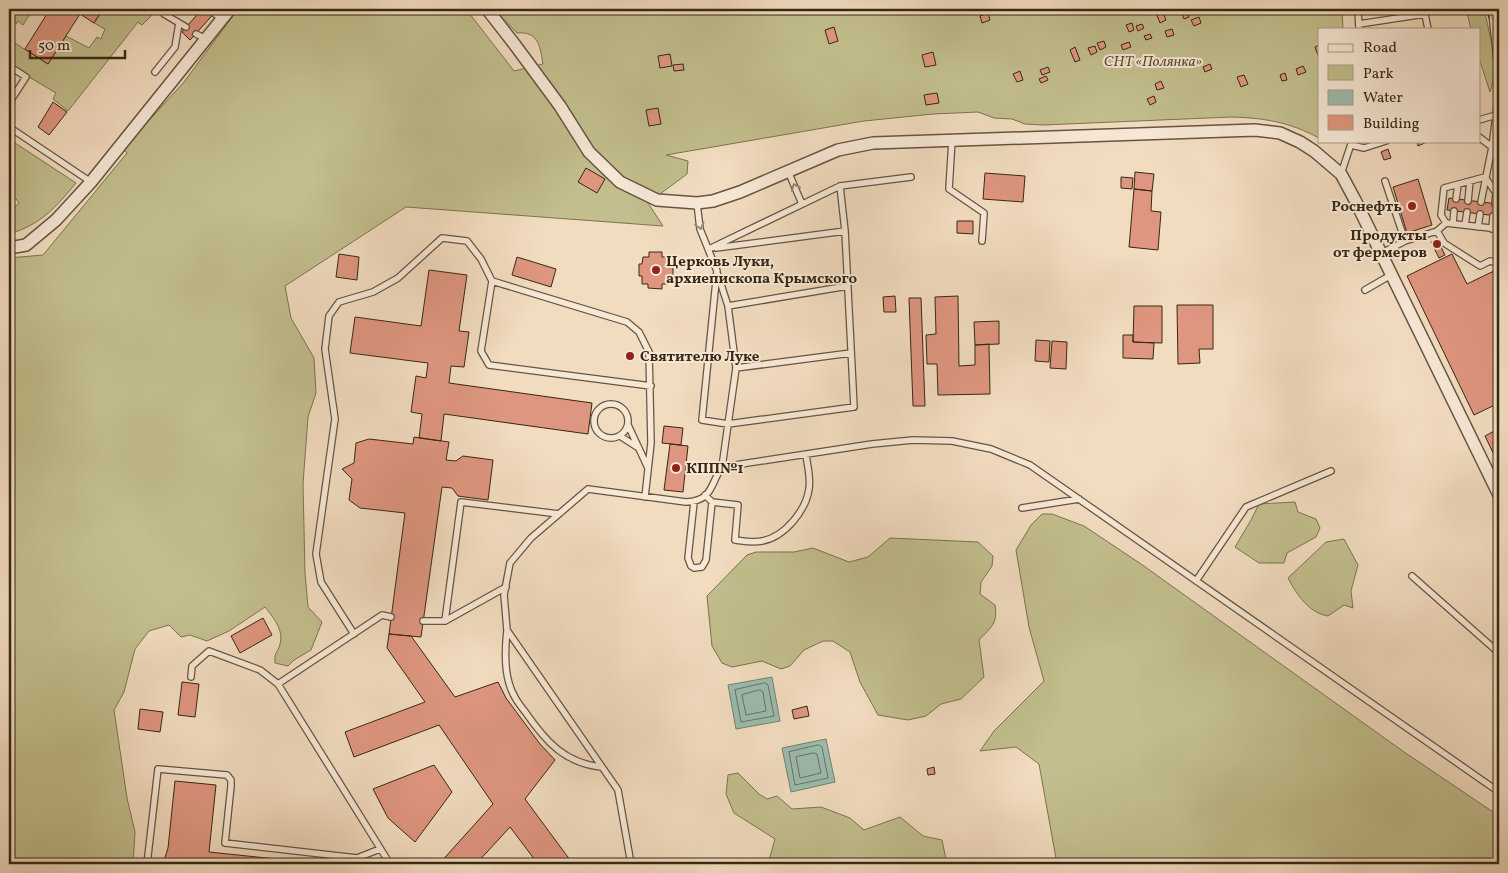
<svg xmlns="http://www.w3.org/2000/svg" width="1508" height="873" viewBox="0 0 1508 873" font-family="Vollkorn,serif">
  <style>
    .green { fill: #c2be8d; stroke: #7c7351 }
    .water { fill: #9cbcae; stroke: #738171 }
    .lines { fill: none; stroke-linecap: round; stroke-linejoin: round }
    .shore { stroke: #697262; stroke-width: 1 }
    .building { fill: #df9680; stroke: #362815 }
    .service-casing { stroke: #655540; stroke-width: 8 }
    .minor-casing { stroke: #655540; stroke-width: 14 }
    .motorway-casing { stroke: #362815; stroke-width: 24 }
    .service { stroke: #f7e8d6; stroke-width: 5.5 }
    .minor { stroke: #f7e8d6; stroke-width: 11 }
    .motorway { stroke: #e9be80; stroke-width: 21 }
    .oneway { stroke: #968876 }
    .poi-dot { fill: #8f2418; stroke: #f7e8d6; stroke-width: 2 }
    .labels { text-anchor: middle; stroke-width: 4; stroke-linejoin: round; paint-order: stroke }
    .park-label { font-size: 15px; font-style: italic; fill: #594e33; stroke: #f7e8d6 }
    .poi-label { font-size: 15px; font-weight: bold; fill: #362815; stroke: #f7e8d6; text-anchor: start }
  </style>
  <rect width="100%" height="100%" fill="#f2dcc0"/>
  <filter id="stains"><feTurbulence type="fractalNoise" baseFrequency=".004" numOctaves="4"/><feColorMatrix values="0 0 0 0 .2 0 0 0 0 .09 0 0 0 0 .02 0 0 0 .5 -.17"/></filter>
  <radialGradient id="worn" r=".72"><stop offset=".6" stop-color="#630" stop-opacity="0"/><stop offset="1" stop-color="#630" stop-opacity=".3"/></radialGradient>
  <path class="green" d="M9,9H33L23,25L18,21L16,24L11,21L9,24Z
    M103,9H155L153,14L142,25L138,22L68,111L53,99L56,93L9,65L10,40L48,64L66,36L89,48L97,37L101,39L105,29L94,23Z
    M238,9H466L514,71L543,64C540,47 539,31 517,33L494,9H1342L1343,29H1319V138C1289,122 1265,118 1231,117L1043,125L1025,124L1012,119L994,118L978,112L933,114L864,121L666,155L688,161L687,174L648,203L663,226L406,207L285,286L291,318L314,358L316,393L308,417L303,484L305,573L308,607L322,622L311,650L294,660L288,666L275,663C274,651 278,653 280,644C284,630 273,617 265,607L229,631L207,641L190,635L181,637L169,625L149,631L135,649L124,692L114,710L127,798L135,832L133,864H9V258L43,255L127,153L123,149L184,82Z
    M1466,9H1484L1494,53L1495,75L1490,92L1479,58V29H1471Z
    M9,139L76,183C55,208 42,224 9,234V213L19,203L9,189Z
    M1295,502L1298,512L1316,519L1320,528L1316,537L1287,553L1284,563H1259L1235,547L1251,520L1259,504Z
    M1042,514H1052L1084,526L1141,564L1404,752L1499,816V864H1057L1039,764L1016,747L980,751L994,731L1044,681L1029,627L1016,550L1031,525Z
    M890,538L978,542L993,556L992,566L981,582L980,594L995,605C998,624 991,627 979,640L984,677L961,699L941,704L926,716L908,720L878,715L860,682L850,652L833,641H823L804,650L790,666L781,669L762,661L732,667L722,663L712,646L707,596L747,555L756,552H794L813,548L849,562L868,557Z
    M1344,539L1358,565L1351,591L1353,608L1344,605L1328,616C1309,613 1297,595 1288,578L1326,542Z
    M738,773L759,794L767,799L777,796L792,809L821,807L850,818L864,830L900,817L923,836L942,840L947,864H768L775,839L734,813L726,794L728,775Z"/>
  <path class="water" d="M772,677L780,721L736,729L728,685Z
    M826,739L835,782L791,792L782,748Z"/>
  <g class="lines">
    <path class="shore" d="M765,683L768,685L774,716L741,722L735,690Z
      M760,690L763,692L766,711L746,715L742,695Z
      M819,745L822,747L828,778L795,785L789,752Z
      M814,753L817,754L821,773L800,778L796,757Z"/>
  </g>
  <path class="building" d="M50,9H103L94,23L80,14L48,64L25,49Z
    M202,9H218L190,40L182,32Z
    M977,9H988V11L979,14Z
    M1180,9H1186L1189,17L1184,19Z
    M1162,10L1166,20L1160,23L1156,13Z
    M988,13L990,20L982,23L980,16Z
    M1199,17L1201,23L1194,26L1191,20Z
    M1132,23L1134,30L1129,32L1126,25Z
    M1142,24L1144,28L1138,31L1136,26Z
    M834,27L838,41L829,44L825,30Z
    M1172,29L1174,35L1167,37L1165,31Z
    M1150,34L1152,38L1146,40L1144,36Z
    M1104,41L1106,47L1100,50L1097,43Z
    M1129,42L1131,47L1123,50L1121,45Z
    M1319,45V58L1315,47Z
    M1095,46L1097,52L1091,55L1088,48Z
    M1075,47L1080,60L1075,62L1070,50Z
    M933,52L936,65L925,67L922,55Z
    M670,54L672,66L660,68L658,56Z
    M683,64L684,70L674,71L673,65Z
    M1210,64L1212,69L1205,72L1203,67Z
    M1303,66L1306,72L1298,75L1296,69Z
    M1048,67L1050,72L1042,75L1040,70Z
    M1020,71L1023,80L1017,82L1013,74Z
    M1285,73L1287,80L1282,81L1280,75Z
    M1244,75L1248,84L1241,87L1237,77Z
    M1046,76L1048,80L1041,83L1039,79Z
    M1161,81L1164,88L1157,90L1155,84Z
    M937,93L939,103L926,105L924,95Z
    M1154,96L1156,102L1150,105L1147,99Z
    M53,102L67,112L49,135L38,127Z
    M658,108L661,124L649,126L646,110Z
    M1417,141H1429L1418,146Z
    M1388,149L1391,158L1384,160L1381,152Z
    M586,168L605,179L597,193L578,182Z
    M1135,172L1154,174L1152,191L1134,189Z
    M985,173L1025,176L1023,202L983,199Z
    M1121,177L1133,178L1132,189L1121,188Z
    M1418,179L1432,225L1407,233L1393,187Z
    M1134,189L1152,191L1151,211L1161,212L1158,250L1129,247Z
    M1449,198L1498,204L1497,216L1447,210Z
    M957,221H973V234L957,233Z
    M1437,239L1445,255L1439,258L1431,242Z
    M649,252H662V257H669L668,265H673V277H668V284H662V289L648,288V284H642V276H639V264H642L643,257H649Z
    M339,254L359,257L357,280L336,277Z
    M1452,254L1467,284L1498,269L1499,270V403L1474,415L1407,276Z
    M517,257L556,269L551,287L512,275Z
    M429,270L467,275L459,331L469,332L464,367L451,366L449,383L592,403L588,434L444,414L441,441L419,438L422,414L411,412L416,376L426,378L428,363L350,353L355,317L421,326Z
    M895,296L896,312H884L883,297Z
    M958,296L959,366L975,365V345L989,344L990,394L938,395L937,364H927L926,335L936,334L935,297Z
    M909,298H921L925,406H913Z
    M1177,305H1213V349H1199L1200,363L1178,364Z
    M1134,306H1162V343L1133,342Z
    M999,321V344L975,345L974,322Z
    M1123,335H1133V342L1154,343L1153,359L1123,358Z
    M1036,340L1050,341L1049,362L1035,361Z
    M1052,341L1067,342L1066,369L1050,368Z
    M664,426L683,428L681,445L662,443Z
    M1496,430L1499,436V465L1485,436Z
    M414,437L449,442L446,460L456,461L463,456L493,460L488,500L458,496L452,488L442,487L421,637L389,634L405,513L360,508L349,500L352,479L342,469L354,463L356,443L369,439L413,444Z
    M670,444L688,446L683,492L664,490Z
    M263,618L272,635L240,653L231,636Z
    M389,634L411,636L455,697L498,682L506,698L540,744L555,760L525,799L573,864H538L510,827L476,864H439L493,804L439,725L354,757L345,732L425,702L387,648Z
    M182,682L199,684L195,717L178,715Z
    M807,706L809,716L794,719L792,710Z
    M140,709L163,712L160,732L138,729Z
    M434,765L452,792L415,842L388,818L373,789Z
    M934,767L935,774L928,775L927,769Z
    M175,781L216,785L209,852L324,864H163L168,848Z"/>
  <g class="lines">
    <defs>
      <path id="service" d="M1358,9L1359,29
        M214,13L222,19
        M1492,13L1499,81
        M164,14L186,27
        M1359,24L1425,14L1428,29
        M196,34L206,39
        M9,66L26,77L9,103
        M155,72L175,47L179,23
        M1479,120L1496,115L1499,130
        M9,127L91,182
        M1479,137L1492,147
        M952,140L949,189L984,213L982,241
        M1351,145L1364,148L1386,141
        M788,171L802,204
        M1341,174L1352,141
        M1485,177L1444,188L1441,215L1446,223L1499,229
        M1485,177L1496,193L1495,204
        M1385,181L1405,241
        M1456,199L1458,185
        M1468,201L1470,181
        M1481,202L1492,147L1499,91
        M697,203L700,229L717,271L702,420L728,424L854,407L845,231L840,186
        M1453,224L1454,211
        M1465,225L1467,212
        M1478,227L1480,214
        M1492,229L1493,216
        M1437,231L1444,243L1480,266L1490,261L1499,263
        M716,248L845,231
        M709,249L840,186L911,177
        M1382,253L1405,241L1437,231L1446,223
        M718,275L728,306
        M492,281L627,322L639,332L649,352L651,443L645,497
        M1365,290L1391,275
        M736,368L851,353
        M594 421a17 17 0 1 1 34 0a17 17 0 1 1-34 0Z
        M628,425L648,468
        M620,436L637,447
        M722,467L872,444L913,440L952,441L991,449L1030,465L1499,792
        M705,495L712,502L738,505L735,540C743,541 753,543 762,541C785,537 806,510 809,489C811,477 807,465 806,454
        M694,502L688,558L691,566L694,568L702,567L706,560L712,502
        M1022,508L1079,499
        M1412,576L1499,653
        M1196,581L1246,507L1331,471
        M423,621H445L506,587
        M445,621L461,502L559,514
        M507,630C505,648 504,666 509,683C512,695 519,704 526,713C546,742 565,763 601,767
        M354,634L321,582L316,554L335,419L325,349L329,316L339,302L373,292L398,278L442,238L467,241L481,259L492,281L481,351L489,365L651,386
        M191,677L192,666L209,651L260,670L278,684
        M147,864L158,769L227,775L231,780V786L225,843L357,858L380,849
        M390,864L278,684L382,615L391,617
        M631,864L618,790L507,630L504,595L510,563L531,538L588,489L686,502C713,501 710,484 722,467L736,368L728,306L848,286"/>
      <path id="minor" d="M487,9L515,45L560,106L589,152L620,182L657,200L697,203L713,201L740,192L838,150L873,143L1255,130L1280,133L1300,142L1314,151L1341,174L1355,200L1499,495
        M9,248L26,245L56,220L91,182L230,9"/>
      <path id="motorway" d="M1498,9L1499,12"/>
    </defs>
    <use href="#service" class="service-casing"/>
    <use href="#minor" class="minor-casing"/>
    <use href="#motorway" class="motorway-casing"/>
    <use href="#service" class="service"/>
    <use href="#minor" class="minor"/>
    <use href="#motorway" class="motorway"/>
  </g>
  <defs><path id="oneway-chevron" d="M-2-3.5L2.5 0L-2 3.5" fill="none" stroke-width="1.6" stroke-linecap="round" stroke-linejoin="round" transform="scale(1.25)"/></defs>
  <g class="oneway">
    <use href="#oneway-chevron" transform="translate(795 187) rotate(-114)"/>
    <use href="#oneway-chevron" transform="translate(700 226) rotate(74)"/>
  </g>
  <g class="poi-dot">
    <circle cx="1412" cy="206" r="5"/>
    <circle cx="1437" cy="244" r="5"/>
    <circle cx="656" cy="270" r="5"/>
    <circle cx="630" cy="356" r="5"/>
    <circle cx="676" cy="468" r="5"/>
  </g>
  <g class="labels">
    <g class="park-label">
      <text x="1153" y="66">СНТ «Полянка»</text>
    </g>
    <g class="poi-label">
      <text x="1402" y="211" text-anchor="end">Роснефть</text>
      <text x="1427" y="240" text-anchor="end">Продукты<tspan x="1427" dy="17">от фермеров</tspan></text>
      <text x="666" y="266">Церковь Луки,<tspan x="666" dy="17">архиепископа Крымского</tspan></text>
      <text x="640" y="361">Святителю Луке</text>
      <text x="686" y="473">КПП№1</text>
    </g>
  </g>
  <rect width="1508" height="873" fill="none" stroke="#f2dcc0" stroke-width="30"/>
  <rect x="10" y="10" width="1488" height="853" fill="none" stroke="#362815" stroke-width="2.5"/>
  <rect x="15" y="15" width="1478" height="843" fill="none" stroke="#362815"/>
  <rect x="1318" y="28" width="162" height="115" fill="#f7e8d6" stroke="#aa9b89"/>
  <rect x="1328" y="44" width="25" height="8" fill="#f7e8d6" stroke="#aa9b89"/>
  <text x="1363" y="52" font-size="15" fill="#362815">Road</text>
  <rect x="1328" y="65" width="25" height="15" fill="#c2be8d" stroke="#aa9b89"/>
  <text x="1363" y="78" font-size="15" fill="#362815">Park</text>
  <rect x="1328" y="90" width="25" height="15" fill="#9cbcae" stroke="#aa9b89"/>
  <text x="1363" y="102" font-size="15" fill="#362815">Water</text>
  <rect x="1328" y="115" width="25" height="15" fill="#df9680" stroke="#aa9b89"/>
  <text x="1363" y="128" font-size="15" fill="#362815">Building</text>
  <path d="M30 50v8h95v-8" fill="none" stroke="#362815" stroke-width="2.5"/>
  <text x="38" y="50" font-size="15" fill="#362815" stroke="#f7e8d6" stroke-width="4" paint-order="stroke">50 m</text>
  <rect width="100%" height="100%" filter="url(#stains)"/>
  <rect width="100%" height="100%" fill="url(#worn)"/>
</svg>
